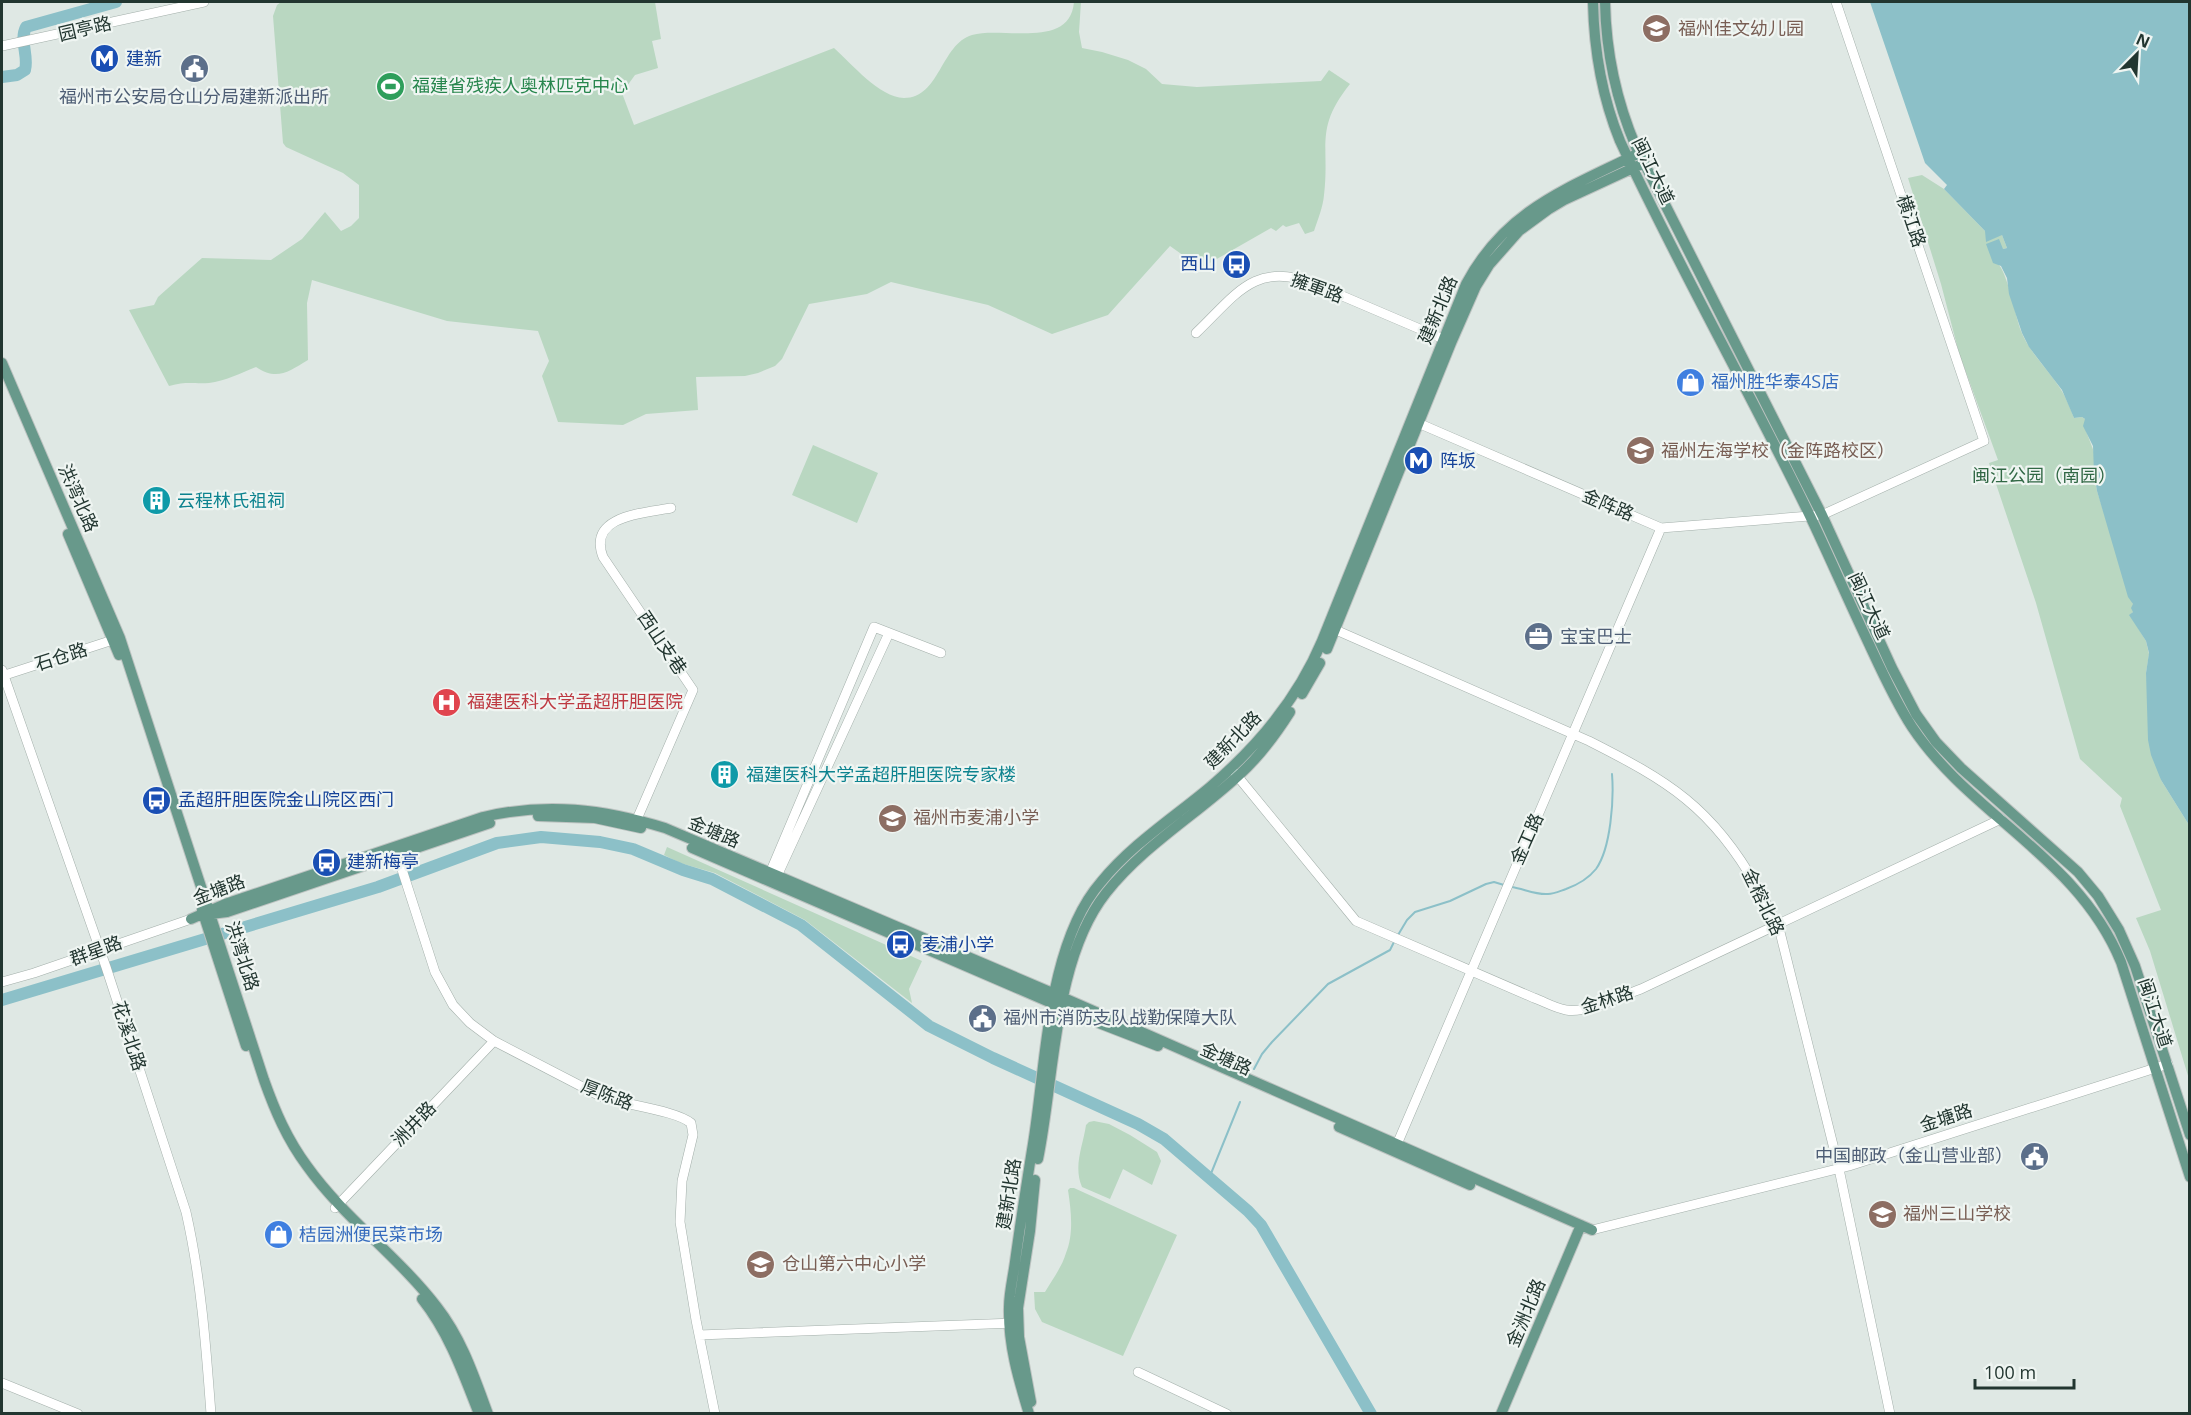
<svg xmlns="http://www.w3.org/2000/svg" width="2191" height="1415" viewBox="0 0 2191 1415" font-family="'Open Sans','Noto Sans SC',sans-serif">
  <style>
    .green { fill: #b9d7c1 }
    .water { fill: #8cc0c8 }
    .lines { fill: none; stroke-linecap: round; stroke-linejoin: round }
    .stream { stroke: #8cc0c8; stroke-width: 2 }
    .river { stroke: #8cc0c8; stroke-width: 12 }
    .minor-casing { stroke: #a3afaa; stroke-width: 10 }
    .major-casing { stroke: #bdc3c1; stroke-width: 12 }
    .minor { stroke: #fff; stroke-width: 9 }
    .major { stroke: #68998b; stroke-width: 10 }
    .labels { text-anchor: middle; stroke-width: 4.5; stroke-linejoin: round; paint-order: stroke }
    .street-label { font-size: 18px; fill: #223630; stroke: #eff5f2 }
    .education-label { font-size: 18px; fill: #785e54; stroke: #eff5f2; text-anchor: start }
    .transit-label { font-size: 18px; fill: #164399; stroke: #eff5f2; text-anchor: start }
    .leisure-label { font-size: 18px; fill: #27864d; stroke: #eff5f2; text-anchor: start }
    .service-label { font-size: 18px; fill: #4e5e75; stroke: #eff5f2; text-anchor: start }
    .shop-label { font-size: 18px; fill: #366cbe; stroke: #eff5f2; text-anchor: start }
    .park-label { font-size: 18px; fill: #316845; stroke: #eff5f2 }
    .culture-label { font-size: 18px; fill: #0d838f; stroke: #eff5f2; text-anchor: start }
    .health-label { font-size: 18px; fill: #be3a42; stroke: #eff5f2; text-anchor: start }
  </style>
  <rect width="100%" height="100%" fill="#dfe8e4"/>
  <path class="green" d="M281,2H655L661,39L652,41L658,68L635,75L622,93L634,125L834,48C852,64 879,97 904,98C940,98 941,44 972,35C1002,26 1070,50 1074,2H1081L1079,32L1082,48L1102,52L1128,60L1146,69L1162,84L1197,87L1321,81L1329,70L1350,84C1314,129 1330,145 1324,195C1323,207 1318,219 1314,231L1305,234L1299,223L1286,227L1283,225L1276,231L1271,228L1201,268L1170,246L1108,315L1052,334L988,305L891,282L867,294L809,304L782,359L775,366L758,373L745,376L696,377L698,410L646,414L623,425L558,422L542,376L549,361L538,331L447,321L312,280L307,303L308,360C288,372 277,381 256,367C241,373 225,381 209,383C193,384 187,381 169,386L129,310L154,305L158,297L202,258L271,260L302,239L325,212L341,231L351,226L359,218V185L343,173L286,147L283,143L273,16L277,5Z
    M1922,175L1944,189L1985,231L2002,235L2007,248L2003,249L1997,263C2007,270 2015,315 2021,331C2029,352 2048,369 2060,388C2066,397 2070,408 2074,418L2082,417L2085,419L2086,431L2094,452V473L2097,491L2133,604V612L2130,615L2146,641L2149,654L2146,673L2161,780L2189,825V1079L2150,951L2136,918L2161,910L2120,806L2122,798L2080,759L2036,603L1989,463L1998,460L1959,353L1941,284L1908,178Z
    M813,445L878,473L857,523L792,495Z
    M667,847L922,961L909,989L912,1003L805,920L715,873L680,863L664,855Z
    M1094,1121L1109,1124L1130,1135L1157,1152L1161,1161L1152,1185L1123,1169L1110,1199L1082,1187C1073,1166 1083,1146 1086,1125L1089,1122Z
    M1070,1188H1074L1177,1235L1123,1356L1042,1322L1035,1309L1034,1292H1045C1052,1280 1062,1267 1066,1253C1074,1234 1071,1210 1068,1190Z"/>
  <path class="water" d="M1870,2H2189V825L2161,780L2151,755L2148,740L2146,673L2149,653L2146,641L2129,615L2133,612L2131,608L2133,604L2128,597L2097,491L2094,473L2093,446L2083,426L2085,419L2082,417L2074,418L2062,390L2029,347L2022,333L2009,294L2007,278L2001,266L1993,263L1986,244L1999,239L2003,249L2007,248L2002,235L1986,242L1985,231L1944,189L1947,185L1925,163Z"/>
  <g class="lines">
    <path class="stream" d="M1512,887C1524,889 1536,895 1548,894C1554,894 1560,891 1566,889C1577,885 1588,879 1596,869C1611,848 1614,799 1612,774
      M1398,935L1407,920L1415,912L1450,901L1486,884L1494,882L1504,885
      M1254,1069L1262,1054L1272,1042L1328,984L1390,950L1395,940
      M1210,1176L1240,1102"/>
    <path class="river" d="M2,77L17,75L25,70C29,56 19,40 26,27L116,2
      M2,1000L378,887L497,843L541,837L600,842L633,849L683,870L712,879L801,925L929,1026L993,1058L1138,1124L1164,1139L1248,1211L1261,1225L1371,1414"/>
    <defs>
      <path id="minor" d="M2,46L204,2
        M1196,333C1235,296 1254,261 1312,283L1448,341
        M1418,423L1661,528L1822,515L1984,441L1836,2
        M1329,627L1589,741C1668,781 1712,807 1757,887C1765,901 1774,916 1780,932L1839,1169L1890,1414
        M2,670L106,967L186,1212C201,1278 206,1346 211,1414
        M2,676L119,638
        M1234,772L1356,921L1534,998C1545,1002 1555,1008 1566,1010C1586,1014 1621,996 1641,989L2001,819
        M634,826L693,690L603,557C587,515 645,513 671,508
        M397,854L435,972L453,1005L470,1023L494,1041L600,1096C623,1105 675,1110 691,1123L693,1135L682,1181L680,1222L696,1320L715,1414
        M770,873L874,627L941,653
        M777,876L889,633
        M2,982L34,973L191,919
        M1395,1149L1661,528
        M335,1208L494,1041
        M1592,1230L1849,1166L2168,1064
        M699,1335L1015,1323
        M1138,1372L1227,1414
        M2,1383L78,1414"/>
      <path id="major" d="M1593,2C1594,49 1602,97 1620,141C1679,268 1749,390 1810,516C1830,558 1849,602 1869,644C1882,672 1895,701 1912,727C1971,816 2078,857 2121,962L2190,1177
        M1605,2C1606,53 1616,100 1636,147L1822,515L1892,668L1916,714L1936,742L1961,768L2078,872L2098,896L2119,930L2135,966L2190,1135
        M2,363L120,638L264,1080C275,1111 287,1139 307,1166C344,1218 398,1256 437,1307C462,1339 474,1376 488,1414
        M68,534L119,655
        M1327,649L1451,343L1476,286L1489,265L1519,231L1549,209L1564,200L1644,163
        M1302,694L1320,663
        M538,816L595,818L641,828
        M692,848L1091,1020L1158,1046
        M202,910L246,1046
        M211,914L227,912L490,823
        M191,919L225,904L483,817C547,802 603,809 665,828L1055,994L1592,1230
        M1339,1127L1470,1185
        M1038,1159C1055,1077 1053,960 1106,893C1143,846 1196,815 1239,775C1258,758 1276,734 1290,712
        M422,1299C449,1333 463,1373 479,1414
        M1031,1402L1019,1337L1018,1308L1030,1231L1035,1180
        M1029,1414C1018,1378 1008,1344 1009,1307C1009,1293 1013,1277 1015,1262C1020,1225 1026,1188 1032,1150C1046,1070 1046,945 1101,882C1132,844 1173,818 1210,787C1257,747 1298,698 1322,641L1466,284C1506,209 1567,189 1639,153
        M1501,1414L1581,1225"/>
    </defs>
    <use href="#minor" class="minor-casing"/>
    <use href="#major" class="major-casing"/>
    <use href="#minor" class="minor"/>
    <use href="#major" class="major"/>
  </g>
  <defs>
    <symbol id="school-disc" viewBox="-11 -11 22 22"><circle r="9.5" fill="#8d6e63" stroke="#eff5f2"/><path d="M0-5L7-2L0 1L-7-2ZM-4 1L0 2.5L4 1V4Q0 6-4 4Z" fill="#fff"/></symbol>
    <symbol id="metro-disc" viewBox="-11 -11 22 22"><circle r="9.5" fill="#1a4fb4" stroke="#eff5f2"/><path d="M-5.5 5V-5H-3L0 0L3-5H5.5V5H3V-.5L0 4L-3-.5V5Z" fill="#fff"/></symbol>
    <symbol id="civic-disc" viewBox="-11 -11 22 22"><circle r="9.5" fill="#5c6f8a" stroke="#eff5f2"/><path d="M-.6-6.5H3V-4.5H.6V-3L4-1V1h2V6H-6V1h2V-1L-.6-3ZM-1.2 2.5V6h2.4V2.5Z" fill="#fff"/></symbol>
    <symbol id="stadium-disc" viewBox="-11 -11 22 22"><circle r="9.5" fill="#2e9e5b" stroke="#eff5f2"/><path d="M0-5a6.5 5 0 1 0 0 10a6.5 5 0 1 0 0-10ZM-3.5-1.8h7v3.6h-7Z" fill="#fff"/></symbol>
    <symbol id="bus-disc" viewBox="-11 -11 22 22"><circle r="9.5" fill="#1a4fb4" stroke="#eff5f2"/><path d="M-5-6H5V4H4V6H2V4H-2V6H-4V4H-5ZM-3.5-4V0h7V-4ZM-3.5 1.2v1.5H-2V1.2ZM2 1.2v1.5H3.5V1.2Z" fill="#fff"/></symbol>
    <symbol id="shop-disc" viewBox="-11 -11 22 22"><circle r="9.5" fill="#3f7fe0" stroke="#eff5f2"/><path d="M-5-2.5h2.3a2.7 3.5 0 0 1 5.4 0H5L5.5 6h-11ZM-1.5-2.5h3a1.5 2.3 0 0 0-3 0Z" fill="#fff"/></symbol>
    <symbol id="building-disc" viewBox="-11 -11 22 22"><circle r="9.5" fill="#0f9aa8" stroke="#eff5f2"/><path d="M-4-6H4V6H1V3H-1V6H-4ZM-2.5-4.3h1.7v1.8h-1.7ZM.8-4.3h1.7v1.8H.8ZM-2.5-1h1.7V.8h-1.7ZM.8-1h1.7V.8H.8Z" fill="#fff"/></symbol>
    <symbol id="office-disc" viewBox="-11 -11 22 22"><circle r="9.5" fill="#5c6f8a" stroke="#eff5f2"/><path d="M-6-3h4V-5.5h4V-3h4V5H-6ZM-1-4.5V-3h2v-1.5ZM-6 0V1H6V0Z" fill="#fff"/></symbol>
    <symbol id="hospital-disc" viewBox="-11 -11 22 22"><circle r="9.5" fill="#e0444e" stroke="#eff5f2"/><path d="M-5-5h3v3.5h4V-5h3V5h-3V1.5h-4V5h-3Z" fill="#fff"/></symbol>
  </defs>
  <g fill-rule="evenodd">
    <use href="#school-disc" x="1640" y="12" width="33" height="33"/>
    <use href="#metro-disc" x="88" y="42" width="33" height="33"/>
    <use href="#civic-disc" x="178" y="52" width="33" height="33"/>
    <use href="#stadium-disc" x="374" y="70" width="33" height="33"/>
    <use href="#bus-disc" x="1220" y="248" width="33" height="33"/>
    <use href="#shop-disc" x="1674" y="366" width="33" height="33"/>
    <use href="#school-disc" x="1624" y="434" width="33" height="33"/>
    <use href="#metro-disc" x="1402" y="444" width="33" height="33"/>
    <use href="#building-disc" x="140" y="484" width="33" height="33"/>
    <use href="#office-disc" x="1522" y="620" width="33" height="33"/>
    <use href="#hospital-disc" x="430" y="686" width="33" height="33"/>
    <use href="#building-disc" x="708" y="758" width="33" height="33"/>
    <use href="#bus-disc" x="140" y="784" width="33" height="33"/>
    <use href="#school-disc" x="876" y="802" width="33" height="33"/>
    <use href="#bus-disc" x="310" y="846" width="33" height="33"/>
    <use href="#bus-disc" x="884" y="928" width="33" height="33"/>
    <use href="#civic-disc" x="966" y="1002" width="33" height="33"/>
    <use href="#civic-disc" x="2018" y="1140" width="33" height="33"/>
    <use href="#school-disc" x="1866" y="1198" width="33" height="33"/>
    <use href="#shop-disc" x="262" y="1218" width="33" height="33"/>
    <use href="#school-disc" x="744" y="1248" width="33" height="33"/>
  </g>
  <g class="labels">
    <g class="street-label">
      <text transform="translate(85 29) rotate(-13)" y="6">园亭路</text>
      <text transform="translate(1653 171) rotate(64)" y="6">闽江大道</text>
      <text transform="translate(1911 221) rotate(71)" y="6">横江路</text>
      <text transform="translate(1317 288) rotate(20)" y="6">擁軍路</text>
      <text transform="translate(1438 310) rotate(-67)" y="6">建新北路</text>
      <text transform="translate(78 498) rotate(66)" y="6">洪湾北路</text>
      <text transform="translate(1608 505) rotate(23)" y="6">金阵路</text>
      <text transform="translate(1869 606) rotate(65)" y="6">闽江大道</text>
      <text transform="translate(662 643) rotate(56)" y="6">西山支巷</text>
      <text transform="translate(61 657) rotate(-18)" y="6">石仓路</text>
      <text transform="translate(1233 740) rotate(-46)" y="6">建新北路</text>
      <text transform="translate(714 832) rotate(23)" y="6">金塘路</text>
      <text transform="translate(1527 839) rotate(-66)" y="6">金工路</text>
      <text transform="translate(219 890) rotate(-21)" y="6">金塘路</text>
      <text transform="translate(1763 902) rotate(64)" y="6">金榕北路</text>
      <text transform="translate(96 951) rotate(-20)" y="6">群星路</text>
      <text transform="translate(242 956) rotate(72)" y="6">洪湾北路</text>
      <text transform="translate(1607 1000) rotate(-18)" y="6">金林路</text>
      <text transform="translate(2155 1013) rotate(72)" y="6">闽江大道</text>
      <text transform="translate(129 1036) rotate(72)" y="6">花溪北路</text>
      <text transform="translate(1226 1059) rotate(24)" y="6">金塘路</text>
      <text transform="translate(607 1095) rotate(21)" y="6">厚陈路</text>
      <text transform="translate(1946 1118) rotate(-18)" y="6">金塘路</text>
      <text transform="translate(414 1124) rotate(-46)" y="6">洲井路</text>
      <text transform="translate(1009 1194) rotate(-81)" y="6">建新北路</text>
      <text transform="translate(1526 1313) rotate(-67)" y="6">金洲北路</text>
    </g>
    <g class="education-label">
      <text x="1678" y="35">福州佳文幼儿园</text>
      <text x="1661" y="457">福州左海学校（金阵路校区）</text>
      <text x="913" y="824">福州市麦浦小学</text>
      <text x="1903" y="1220">福州三山学校</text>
      <text x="782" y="1270">仓山第六中心小学</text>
    </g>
    <g class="transit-label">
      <text x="126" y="65">建新</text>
      <text x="1216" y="270" text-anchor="end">西山</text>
      <text x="1440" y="467">阵坂</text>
      <text x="178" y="806">孟超肝胆医院金山院区西门</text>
      <text x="347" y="868">建新梅亭</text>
      <text x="922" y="951">麦浦小学</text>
    </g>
    <g class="leisure-label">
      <text x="412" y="92">福建省残疾人奥林匹克中心</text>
    </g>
    <g class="service-label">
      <text x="194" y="103" text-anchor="middle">福州市公安局仓山分局建新派出所</text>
      <text x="1560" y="643">宝宝巴士</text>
      <text x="1003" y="1024">福州市消防支队战勤保障大队</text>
      <text x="2013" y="1162" text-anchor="end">中国邮政（金山营业部）</text>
    </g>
    <g class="shop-label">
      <text x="1711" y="388">福州胜华泰4S店</text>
      <text x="299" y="1241">桔园洲便民菜市场</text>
    </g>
    <g class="park-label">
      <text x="2044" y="482">闽江公园（南园）</text>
    </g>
    <g class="culture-label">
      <text x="177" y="507">云程林氏祖祠</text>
      <text x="746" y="781">福建医科大学孟超肝胆医院专家楼</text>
    </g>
    <g class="health-label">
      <text x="467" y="708">福建医科大学孟超肝胆医院</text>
    </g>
  </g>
  <rect width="2191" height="1415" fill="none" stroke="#223630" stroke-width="6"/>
  <g transform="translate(2137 54) rotate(24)" stroke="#eff5f2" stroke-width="4.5" paint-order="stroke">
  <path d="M0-4.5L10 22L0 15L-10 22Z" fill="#223630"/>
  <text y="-9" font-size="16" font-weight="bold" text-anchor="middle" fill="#223630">N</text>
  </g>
  <path d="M1975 1379v9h99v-9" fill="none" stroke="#223630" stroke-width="3"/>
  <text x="1984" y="1379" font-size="18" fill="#223630" stroke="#eff5f2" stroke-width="4.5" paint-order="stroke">100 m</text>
</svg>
